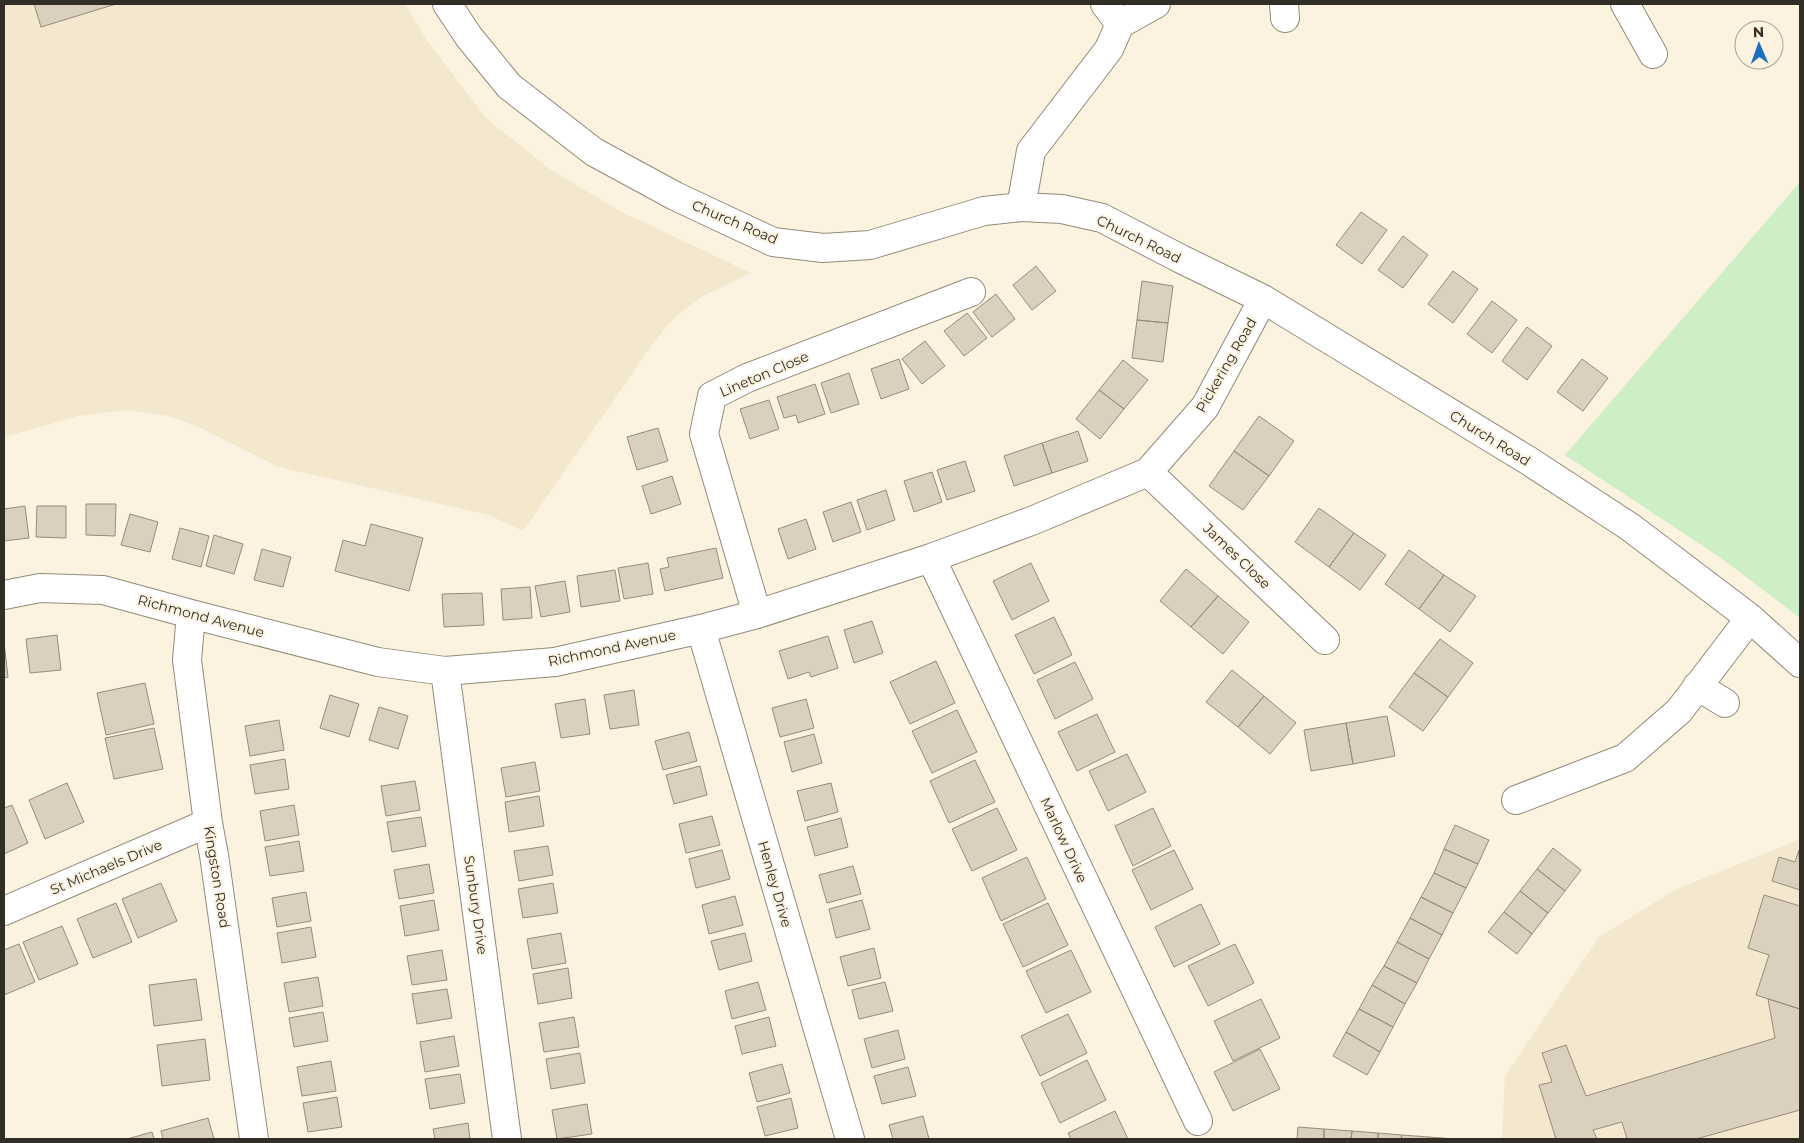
<svg xmlns="http://www.w3.org/2000/svg" width="1804" height="1143" viewBox="0 0 1804 1143" font-family="Montserrat,sans-serif">
  <style>
    .built { fill: #f3e7ce }
    .green { fill: #ceeec6 }
    .building { fill: #dbcfbe; stroke: #978c7c }
    .lines { fill: none; stroke-linecap: round; stroke-linejoin: round }
    .minor-casing { stroke: #928a79; stroke-width: 30 }
    .minor { stroke: #fff; stroke-width: 28 }
    .labels { text-anchor: middle; stroke-width: 4; stroke-linejoin: round; paint-order: stroke }
    .street-label { font-size: 14px; fill: #312e27; stroke: #fcf2e0 }
  </style>
  <rect width="100%" height="100%" fill="#fcf2e0"/>
  <path class="built" d="M4,4H405L426,39L486,118L551,170L620,211L751,273L701,297L673,319L654,342L523,531L489,515L279,467L199,427L168,416L128,410L78,416L4,437Z
    M1800,839V1139H1502L1505,1076L1599,937L1675,890Z"/>
  <path class="green" d="M1800,182V618L1721,558L1565,455Z"/>
  <path class="building" d="M34,4H116L41,27Z
    M1361,212L1387,230L1362,264L1336,245Z
    M1403,236L1428,255L1403,288L1378,270Z
    M1036,266L1056,291L1032,310L1013,285Z
    M1453,271L1478,289L1453,323L1428,304Z
    M1142,281L1173,286L1168,323L1137,320Z
    M996,294L1015,319L992,337L973,312Z
    M1492,301L1517,320L1492,353L1467,334Z
    M967,313L987,338L964,356L944,331Z
    M1137,320L1168,323L1163,362L1132,358Z
    M1527,327L1552,346L1527,380L1502,361Z
    M925,341L945,366L922,384L902,359Z
    M899,359L909,389L881,399L871,369Z
    M1582,359L1608,378L1583,411L1557,392Z
    M1123,360L1148,380L1124,409L1099,390Z
    M849,373L859,404L831,413L821,383Z
    M815,384L825,414L798,423L796,415L784,418L777,397Z
    M1099,390L1124,409L1100,439L1076,419Z
    M769,400L779,429L750,439L740,409Z
    M1259,416L1294,441L1269,476L1234,451Z
    M658,428L668,461L637,470L627,437Z
    M1078,431L1088,461L1052,473L1042,443Z
    M1042,443L1052,473L1014,486L1004,456Z
    M1234,451L1269,476L1243,510L1209,486Z
    M965,461L975,491L947,500L937,470Z
    M932,472L942,502L914,512L904,481Z
    M672,476L681,504L651,514L642,486Z
    M886,490L895,520L867,530L857,500Z
    M851,502L861,532L833,542L823,512Z
    M86,504H116L115,536L86,535Z
    M25,506L29,538L4,541V509Z
    M37,506H66V538L36,537Z
    M1319,508L1354,533L1329,567L1295,542Z
    M130,514L158,522L150,552L121,545Z
    M806,519L816,549L788,559L778,529Z
    M371,524L423,538L409,591L335,571L343,540L365,546Z
    M180,528L209,536L201,567L172,559Z
    M1354,533L1386,555L1360,590L1329,567Z
    M214,535L243,544L234,574L206,566Z
    M716,548L723,578L665,591L660,569L669,567L667,558Z
    M262,549L291,557L283,587L254,580Z
    M1409,550L1444,575L1419,609L1385,584Z
    M648,563L653,594L624,599L618,568Z
    M1031,563L1049,601L1012,620L993,581Z
    M1186,569L1218,596L1191,627L1160,601Z
    M615,570L620,601L581,607L577,576Z
    M1444,575L1476,596L1450,632L1419,609Z
    M565,581L570,612L541,617L535,586Z
    M530,587L532,618L503,620L501,589Z
    M482,593L484,625L444,627L442,594Z
    M1218,596L1249,622L1223,654L1191,627Z
    M1054,617L1072,655L1034,674L1015,635Z
    M872,621L883,653L854,663L844,630Z
    M57,635L61,670L30,673L26,639Z
    M828,636L838,668L811,677L809,672L788,679L779,651Z
    M1440,639L1473,663L1448,697L1414,673Z
    M4,642L8,677L4,678Z
    M936,661L955,703L910,724L890,682Z
    M1075,662L1093,699L1055,719L1037,680Z
    M1232,670L1264,696L1238,727L1206,702Z
    M1414,673L1448,697L1423,731L1389,707Z
    M145,683L154,724L106,735L97,693Z
    M634,690L639,725L610,729L604,695Z
    M330,695L359,704L349,737L320,728Z
    M1264,696L1296,723L1270,754L1238,727Z
    M585,699L590,734L561,738L555,704Z
    M806,699L814,728L780,737L772,708Z
    M379,707L408,716L398,749L369,740Z
    M957,710L977,752L932,773L912,731Z
    M1097,714L1115,752L1077,771L1058,732Z
    M1387,716L1395,756L1353,764L1346,723Z
    M279,720L284,750L250,756L245,726Z
    M1346,723L1353,764L1311,771L1304,730Z
    M154,728L163,769L114,779L105,738Z
    M689,732L697,761L663,770L655,741Z
    M814,734L822,763L792,772L784,742Z
    M1127,754L1146,792L1108,811L1089,771Z
    M285,759L289,789L255,794L250,765Z
    M975,760L995,802L949,823L930,781Z
    M535,762L540,791L506,797L501,768Z
    M700,766L707,795L674,804L666,775Z
    M415,781L420,810L386,816L381,786Z
    M67,783L84,822L45,839L29,800Z
    M831,783L838,812L805,821L797,791Z
    M539,796L544,826L509,832L505,802Z
    M12,805L28,843L4,854V808Z
    M294,805L299,835L265,841L260,811Z
    M997,808L1017,850L972,871L952,829Z
    M1153,808L1171,846L1133,866L1115,826Z
    M712,816L720,845L686,853L679,824Z
    M421,817L426,846L392,852L387,822Z
    M841,818L848,847L815,856L807,827Z
    M1455,825L1489,840L1478,864L1444,849Z
    M299,841L304,871L270,876L265,847Z
    M548,846L553,875L519,881L514,851Z
    M1553,848L1581,870L1565,891L1537,869Z
    M1444,849L1478,864L1466,888L1434,873Z
    M722,850L730,879L696,888L689,859Z
    M1174,850L1193,889L1151,910L1132,870Z
    M1799,850L1800,890L1772,881L1779,857L1795,862Z
    M1027,857L1046,899L1001,921L982,878Z
    M429,864L434,893L399,899L394,870Z
    M853,866L861,894L827,903L819,875Z
    M1537,869L1565,891L1548,913L1520,891Z
    M1434,873L1466,888L1453,913L1421,897Z
    M161,883L177,921L138,938L122,899Z
    M553,883L558,913L523,918L518,889Z
    M1520,891L1548,913L1532,934L1504,912Z
    M306,892L311,921L277,927L272,898Z
    M1764,895L1800,906V1009L1756,995L1769,955L1748,948Z
    M735,896L743,925L709,934L702,905Z
    M1421,897L1453,913L1442,935L1410,918Z
    M434,900L439,930L405,936L400,906Z
    M862,900L870,929L836,938L829,909Z
    M116,903L132,942L93,958L77,919Z
    M1048,903L1068,945L1023,967L1003,924Z
    M1201,904L1220,944L1174,967L1155,927Z
    M1504,912L1532,934L1517,954L1488,932Z
    M1410,918L1442,935L1429,959L1397,942Z
    M62,926L78,964L39,980L23,942Z
    M311,927L316,957L282,963L277,933Z
    M561,933L566,963L532,969L527,939Z
    M745,933L752,961L719,970L711,941Z
    M1397,942L1429,959L1417,983L1384,966Z
    M19,944L35,982L4,995V950Z
    M1235,944L1254,983L1208,1006L1188,966Z
    M874,948L881,978L848,986L840,957Z
    M442,950L447,980L412,985L407,956Z
    M1071,950L1091,992L1046,1013L1026,971Z
    M1384,966L1417,983L1405,1004L1372,985Z
    M568,968L572,998L538,1004L533,974Z
    M318,977L323,1006L289,1012L284,983Z
    M196,979L202,1020L154,1026L149,985Z
    M758,982L766,1010L732,1019L725,991Z
    M885,982L893,1011L859,1019L852,990Z
    M1372,985L1405,1004L1393,1027L1359,1009Z
    M447,989L452,1018L417,1024L412,994Z
    M1261,999L1280,1038L1233,1061L1214,1021Z
    M1768,999L1800,1009V1110L1696,1139H1627L1622,1122L1593,1130L1597,1139H1556L1539,1085L1552,1082L1542,1053L1566,1045L1586,1096L1775,1038Z
    M1359,1009L1393,1027L1380,1052L1346,1032Z
    M323,1012L328,1041L294,1047L289,1018Z
    M1068,1014L1087,1053L1040,1076L1021,1036Z
    M574,1017L579,1047L544,1052L539,1023Z
    M769,1017L776,1046L742,1054L735,1026Z
    M898,1030L905,1059L872,1068L864,1039Z
    M1346,1032L1380,1052L1367,1075L1333,1056Z
    M454,1036L459,1066L425,1072L420,1042Z
    M205,1039L210,1080L162,1086L157,1045Z
    M1260,1049L1280,1089L1233,1111L1214,1072Z
    M580,1053L585,1083L551,1089L546,1059Z
    M1087,1060L1106,1100L1060,1123L1041,1083Z
    M331,1061L336,1091L302,1096L297,1067Z
    M782,1064L790,1093L757,1102L749,1073Z
    M908,1067L916,1096L882,1104L874,1076Z
    M460,1074L465,1103L430,1109L425,1079Z
    M337,1097L342,1127L308,1132L303,1103Z
    M791,1098L798,1128L765,1136L757,1107Z
    M587,1104L592,1134L557,1139L552,1110Z
    M1115,1111L1128,1139H1071L1068,1133Z
    M923,1116L929,1139H893L889,1125Z
    M208,1118L214,1139H163L161,1131Z
    M468,1123L470,1139H435L433,1129Z
    M1298,1127L1324,1129V1139H1297Z
    M1324,1129L1352,1131L1351,1139H1324Z
    M1352,1131L1378,1133V1139H1351Z
    M152,1132L154,1139H127Z
    M1378,1133L1402,1135L1401,1139H1378Z
    M1402,1135L1429,1137L1428,1139H1401Z
    M1429,1137L1455,1139H1428Z"/>
  <g class="lines">
    <defs>
      <path id="minor" d="M447,4L469,37L509,86L594,152L675,196L773,242L823,248L870,245L984,211L1021,207L1062,209L1102,218L1181,259L1263,299L1529,461L1630,527L1750,618L1800,663
        M1105,4L1120,24L1156,4
        M1284,4L1285,18
        M1625,4L1653,54
        M1021,207L1031,151L1109,49L1120,24
        M1148,472L1325,640
        M931,558L1198,1121
        M4,595L40,588L103,590L191,614L378,662L445,671L555,662L701,629L757,614L931,558L1034,520L1148,472L1205,407L1263,299
        M191,614L187,660L208,823L214,855L254,1139
        M757,614L704,434L712,396L747,378L971,292
        M701,629L850,1139
        M445,671L507,1139
        M1697,686L1725,703
        M1516,800L1625,758L1679,711L1750,618
        M4,911L208,823"/>
    </defs>
    <use href="#minor" class="minor-casing"/>
    <use href="#minor" class="minor"/>
  </g>
  <g class="labels">
    <g class="street-label">
      <text transform="translate(735 222) rotate(23)" y="5">Church Road</text>
      <text transform="translate(1139 239) rotate(26)" y="5">Church Road</text>
      <text transform="translate(1226 365) rotate(-60)" y="5">Pickering Road</text>
      <text transform="translate(764 374) rotate(-23)" y="5">Lineton Close</text>
      <text transform="translate(1490 438) rotate(32)" y="5">Church Road</text>
      <text transform="translate(1237 556) rotate(44)" y="5">James Close</text>
      <text transform="translate(201 616) rotate(15)" y="5">Richmond Avenue</text>
      <text transform="translate(612 648) rotate(-12)" y="5">Richmond Avenue</text>
      <text transform="translate(1064 840) rotate(65)" y="5">Marlow Drive</text>
      <text transform="translate(106 867) rotate(-23)" y="5">St Michaels Drive</text>
      <text transform="translate(217 877) rotate(81)" y="5">Kingston Road</text>
      <text transform="translate(775 884) rotate(74)" y="5">Henley Drive</text>
      <text transform="translate(476 905) rotate(82)" y="5">Sunbury Drive</text>
    </g>
  </g>
  <rect width="1804" height="1143" fill="none" stroke="#312e27" stroke-width="10"/>
  <g transform="translate(1759 45) rotate(358)"><circle r="24" fill="#fcf2e0" stroke="#aba496"/>
  <path d="M0-4L9 19L0 12L-9 19Z" fill="#1d70bf"/>
  <text y="-8" font-size="14" font-weight="bold" text-anchor="middle" fill="#312e27">N</text>
  </g>
</svg>
